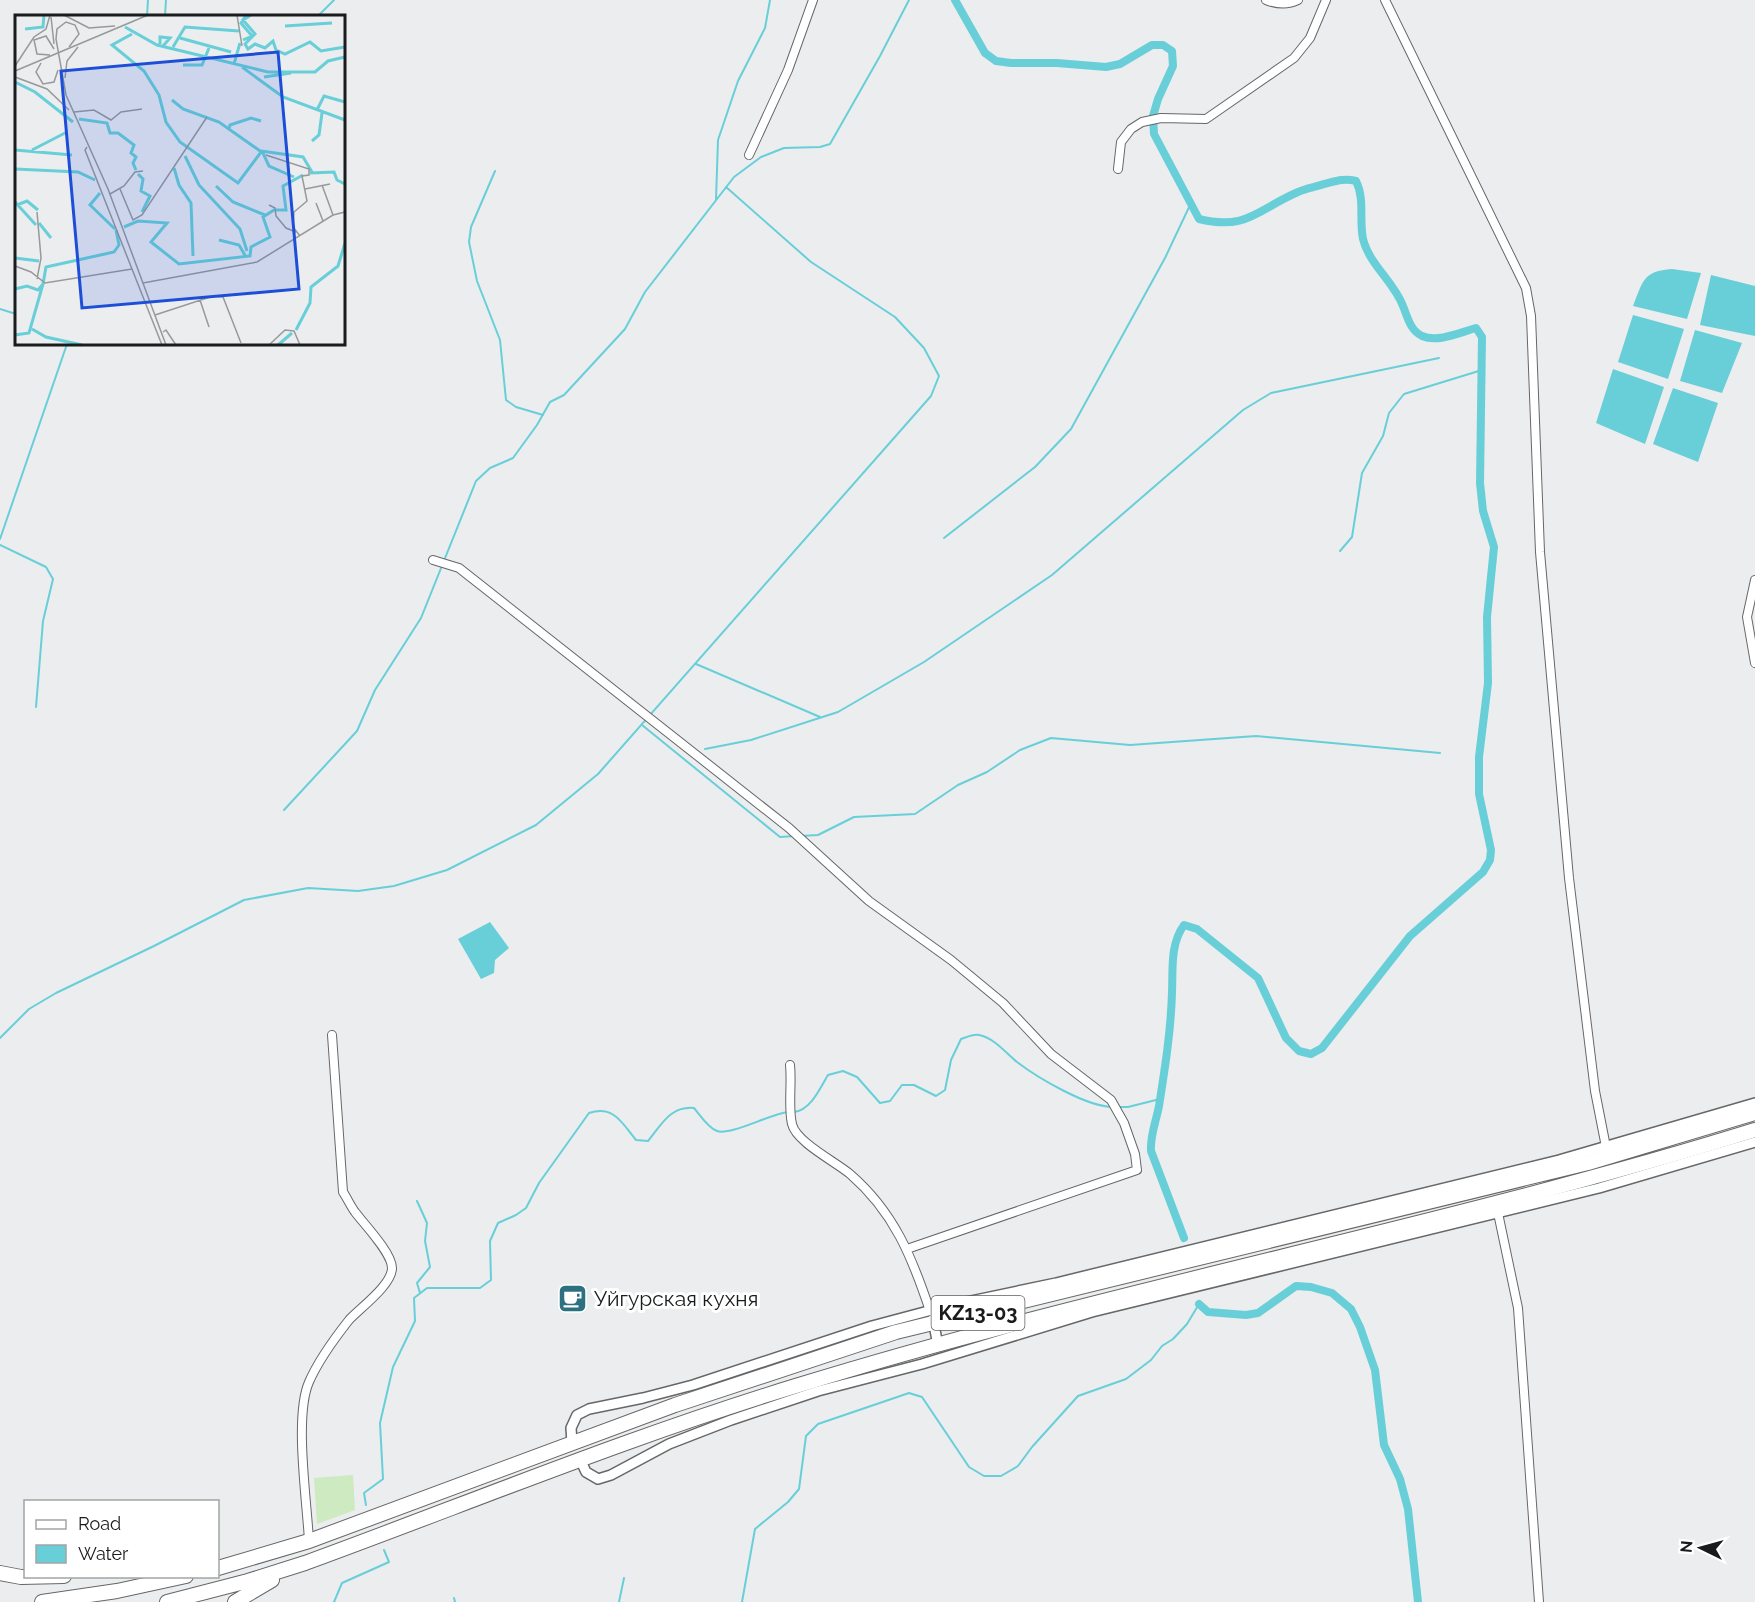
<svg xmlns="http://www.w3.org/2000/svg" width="1755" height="1602" viewBox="0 0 1755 1602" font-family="Raleway,sans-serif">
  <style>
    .green { fill: #cdeac0 }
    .water { fill: #68cfd8 }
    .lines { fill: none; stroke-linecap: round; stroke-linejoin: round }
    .stream { stroke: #68cfd8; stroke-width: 2 }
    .canal { stroke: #68cfd8; stroke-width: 8 }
    .minor-casing { stroke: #656769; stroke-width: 10 }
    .tertiary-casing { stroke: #656769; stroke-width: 12 }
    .trunk-casing { stroke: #656769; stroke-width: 16 }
    .minor { stroke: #fff; stroke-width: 8 }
    .tertiary { stroke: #fff; stroke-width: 9 }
    .trunk { stroke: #fff; stroke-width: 14 }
    .labels { text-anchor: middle; stroke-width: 6; stroke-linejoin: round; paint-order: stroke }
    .shield { fill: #fff; stroke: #5f5f60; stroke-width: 1.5 }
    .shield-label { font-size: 20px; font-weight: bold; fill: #1a1b1c }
    .poi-label { font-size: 21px; fill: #1a1b1c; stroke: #fff; text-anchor: start }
    .inset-river { fill: none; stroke: #68cfd8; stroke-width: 3 }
    .inset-road { fill: none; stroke: #97999b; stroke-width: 1.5 }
    .view { fill: #1d4ed8; fill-opacity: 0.15; stroke: #1d4ed8; stroke-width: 3 }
    .inset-edge { fill: none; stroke: #1a1b1c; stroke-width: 3 }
  </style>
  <rect width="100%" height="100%" fill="#ebedef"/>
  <path class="green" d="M353,1475L355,1510L317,1524L314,1478Z"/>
  <path class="water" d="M1672,269L1701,273L1687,319L1633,306C1643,281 1643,271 1672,269Z
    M1711,275L1755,286V336L1700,325Z
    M1633,315L1684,329L1668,379L1618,362Z
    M1695,330L1742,343L1722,393L1680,381Z
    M1613,369L1664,387L1645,444L1596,423Z
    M1673,388L1718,403L1698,462L1653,444Z
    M490,922L509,948L495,960L494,973L481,979L458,939Z"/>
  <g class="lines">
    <path class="stream" d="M147,16L148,0
      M165,16L166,0
      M318,16L334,0
      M495,171L471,227L469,242L477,281L500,340L506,400L516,407L543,415
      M716,199L718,140L738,81L765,28L770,0
      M0,309L16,314
      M944,538L1035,467L1071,429L1165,258L1191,203
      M0,539L67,344
      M0,545L46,567L53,579L43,621L36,707
      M1340,551L1352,537L1362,473L1383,436L1389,413L1404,394L1482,370
      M696,664L820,717
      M642,725L780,837L795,836
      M705,749L751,740L838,712L924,662L1052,575L1243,410L1271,393L1439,358
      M284,810L357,731L375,690L421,618L476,481L490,468L513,458L537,425L550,402L564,395L625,329L645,292L734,177L761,157L784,148L820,147L830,144L880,56L909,0
      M800,836L818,835L854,817L915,814L958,785L987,772L1020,750L1051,738L1130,745L1256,736L1440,753
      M0,1038L29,1009L56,993L154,946L244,900L308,888L358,891L394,886L447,870L536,825L598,774L931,396L939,376L924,348L895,317L811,262L726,187
      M1119,1107H1128L1160,1099
      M794,1112C811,1110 820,1088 828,1075L843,1071L857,1077L880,1103L890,1101L902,1085H914L936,1096L945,1090L951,1060L961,1039C967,1037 973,1034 979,1035C994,1038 1005,1052 1017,1062C1038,1078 1087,1107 1113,1107
      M417,1201L427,1223L425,1241L430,1267L417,1283L420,1293
      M366,1505L364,1493L383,1479L380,1423L393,1367L415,1321L414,1298L427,1288H480L491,1280L490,1241L498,1223L516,1215L526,1208L539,1183L589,1113C614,1105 622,1123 636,1140L648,1141C662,1124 670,1106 694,1108C700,1115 708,1128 717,1131C730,1136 770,1114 788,1112
      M454,1598L455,1602
      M334,1602L342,1583L389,1562L384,1550
      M619,1602L624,1578
      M742,1602L755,1529L788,1502L799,1489L806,1436L818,1424L909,1393L922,1397L969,1467L984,1476H1001L1018,1466L1032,1447L1078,1396L1126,1379L1151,1360L1162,1346L1173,1339L1187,1324L1199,1304"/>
    <path class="canal" d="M955,0L985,53L996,61L1011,63H1057L1106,67L1120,64L1152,45H1163L1172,51L1173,66L1158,99L1153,116L1154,134L1199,219C1247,231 1258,209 1298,192C1306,188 1316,187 1324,184C1336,181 1344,178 1356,181C1365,199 1359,219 1363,239C1369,264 1394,282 1403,306C1408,318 1410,330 1422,336C1438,343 1461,332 1476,328L1482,337L1480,483L1483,511L1494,547L1487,617L1488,683L1479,757V794L1491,850L1490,860L1483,872L1410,936L1322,1048L1311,1054L1299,1051L1286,1038L1258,978L1197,929L1184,925C1170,944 1173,969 1172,992C1171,1030 1165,1068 1159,1106C1156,1122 1150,1135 1151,1151L1184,1238
      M1199,1304L1208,1312L1246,1315L1258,1313L1296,1286L1311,1287L1332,1293L1351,1309L1360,1327L1375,1370L1384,1445L1400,1479L1408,1509L1418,1602"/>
    <defs>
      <path id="minor" d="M1266,0C1276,4 1288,5 1298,0
        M1385,0L1526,288L1531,316L1540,552L1569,878L1595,1091L1606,1147
        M749,155L788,70L813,0
        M1118,169L1121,142L1131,129L1142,122L1161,118L1206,119L1294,58L1310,38L1326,0
        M433,560L459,568L789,828L869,901L951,960L1003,1003L1051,1054L1111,1100L1124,1123L1135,1154L1137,1170L907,1249
        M1755,580L1747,617L1755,663
        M790,1065C792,1083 788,1108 792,1124C796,1142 836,1162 850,1174C894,1212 912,1257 930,1311
        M1498,1213L1518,1308L1539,1602
        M309,1541C307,1501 294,1416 309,1382C319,1359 334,1339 349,1320C360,1308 392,1285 392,1268C392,1253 364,1224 355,1212C350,1205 347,1198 343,1192L332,1035"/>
      <path id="tertiary" d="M933,1319L938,1346
        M572,1443L571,1428L577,1415L589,1409L643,1398L693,1385L872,1326L947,1306L1056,1283L1559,1160L1755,1103
        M580,1459L586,1472L598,1479L611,1475L669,1444L731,1420L818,1391L922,1364L1092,1312L1599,1188L1755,1142"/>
      <path id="trunk" d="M218,1568L309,1541L675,1405L896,1332L1588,1163L1755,1113
        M0,1573L21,1577L64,1576
        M42,1602L117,1591L186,1576
        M167,1602L248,1581L305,1563C469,1503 631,1436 799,1385C1114,1288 1440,1228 1755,1130
        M235,1602L272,1580"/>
    </defs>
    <use href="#minor" class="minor-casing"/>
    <use href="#tertiary" class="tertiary-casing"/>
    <use href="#trunk" class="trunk-casing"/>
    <use href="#minor" class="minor"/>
    <use href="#tertiary" class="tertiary"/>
    <use href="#trunk" class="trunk"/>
  </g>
  <defs>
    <symbol id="cafe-square" viewBox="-11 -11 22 22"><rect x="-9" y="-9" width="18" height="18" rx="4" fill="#2d7181" stroke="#fff"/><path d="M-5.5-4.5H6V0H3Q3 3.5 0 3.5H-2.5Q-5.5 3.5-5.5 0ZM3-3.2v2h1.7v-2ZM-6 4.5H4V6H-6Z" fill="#fff"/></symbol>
  </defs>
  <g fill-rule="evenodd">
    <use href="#cafe-square" x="556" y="1282" width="33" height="33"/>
  </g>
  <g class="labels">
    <rect class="shield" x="931.5" y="1296" width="93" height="34" rx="4.5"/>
    <g class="shield-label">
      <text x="978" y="1320">KZ13-03</text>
    </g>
    <g class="poi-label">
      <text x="594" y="1306">Уйгурская кухня</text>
    </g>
  </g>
  <g transform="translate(15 15)">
    <rect width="330" height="330" fill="#ebedef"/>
    <path class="inset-river" d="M236,0L228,5L240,19L230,29L233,34L240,29L250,33L258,26L261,35L270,39L295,27L306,36L330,32M270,11L317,8M110,12L142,30L253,57H300L313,46L330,42M10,14L28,12L29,0M117,19L97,30L129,56L144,80L151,107L165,127L223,168L246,137M165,23L216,37M228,25L237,21L226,8L231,0M145,29V22L155,23L148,31M158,32L170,12L224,16M219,49L225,28M168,50H187L194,33M227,52L268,82L330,105M249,62L276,58M0,67L20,77L58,107M157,85L168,94L204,107L248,138L254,151L279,162M302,95L309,81L330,87M64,104L92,108L95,118H103L119,130L116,138L121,142L118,148L121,155M214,114L215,110L236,103L246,106M297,126L304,120L307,98M0,135L57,140M17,135L52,117M246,136L288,142L297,157M170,141L184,170L225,214L232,236M159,153L164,170L176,188L178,241M0,154L63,157L80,165M295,158L319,157L322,165L330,169M123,159L128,164L126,176L135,181L127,197M201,171L218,187L250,200M85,178L75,190L100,214M0,187L21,210M2,190L12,186L23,195M24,208L36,223M109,212L123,206L152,208L136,227L164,249L235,241L236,232L255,222L248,202L259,195H271L268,171L288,160M204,225L224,230L231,242M0,243L24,246M0,274L12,271L23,275L28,269L31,252L99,237L104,230L101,215M17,314L31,322L67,330M281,315L295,288L296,272L323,251L330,228M0,320L14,318L28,269M263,330L277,318"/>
    <path class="inset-road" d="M49,0L74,13L100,11M222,0L227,31M36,2L39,29M54,32L64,19L60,10L51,7L42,14L41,24L51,80L93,174L151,330M35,40L22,39L19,25L31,21L39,34M26,48L21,57L28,69L39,67L43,55M0,51L19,22L31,14L35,0M0,56L133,0M0,62L32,74L54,95M50,63L52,46L63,32M59,97L79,95L96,105L106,97L127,94M72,132L70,135L147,330M251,140L294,154V160L287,161L292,186L279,197L278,212L285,221M307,170L318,200M105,174L118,205L127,200L192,102M290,174L315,169M95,179L109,171L120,157L128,156M301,188L308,206M254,190L260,193L261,201L271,213L281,217M22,197L26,243L22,264M0,251L16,257L30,268L117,254M128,268L242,247L318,200L330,197M185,285L194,312M140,300L198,281L208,282L226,328M148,317L151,315L161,330M254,330L270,315L279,316L285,330"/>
    <path class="view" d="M263,37L284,274L67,293L46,56Z"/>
    <rect width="330" height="330" class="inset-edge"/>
  </g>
  <rect x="24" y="1500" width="195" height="78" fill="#ffffff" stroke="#a3a4a4" stroke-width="1.5"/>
  <rect x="36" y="1520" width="30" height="9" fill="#ffffff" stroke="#a3a4a4" stroke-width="1.5"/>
  <text x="78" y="1530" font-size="18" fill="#1a1b1c">Road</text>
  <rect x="36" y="1545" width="30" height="18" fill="#68cfd8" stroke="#a3a4a4" stroke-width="1.5"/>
  <text x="78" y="1560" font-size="18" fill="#1a1b1c">Water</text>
  <g transform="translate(1701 1548) rotate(275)" stroke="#ffffff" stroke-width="4.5" paint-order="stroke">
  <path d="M0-4.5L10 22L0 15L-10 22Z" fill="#1a1b1c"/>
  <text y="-9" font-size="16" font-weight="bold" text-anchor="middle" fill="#1a1b1c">N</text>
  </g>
</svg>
